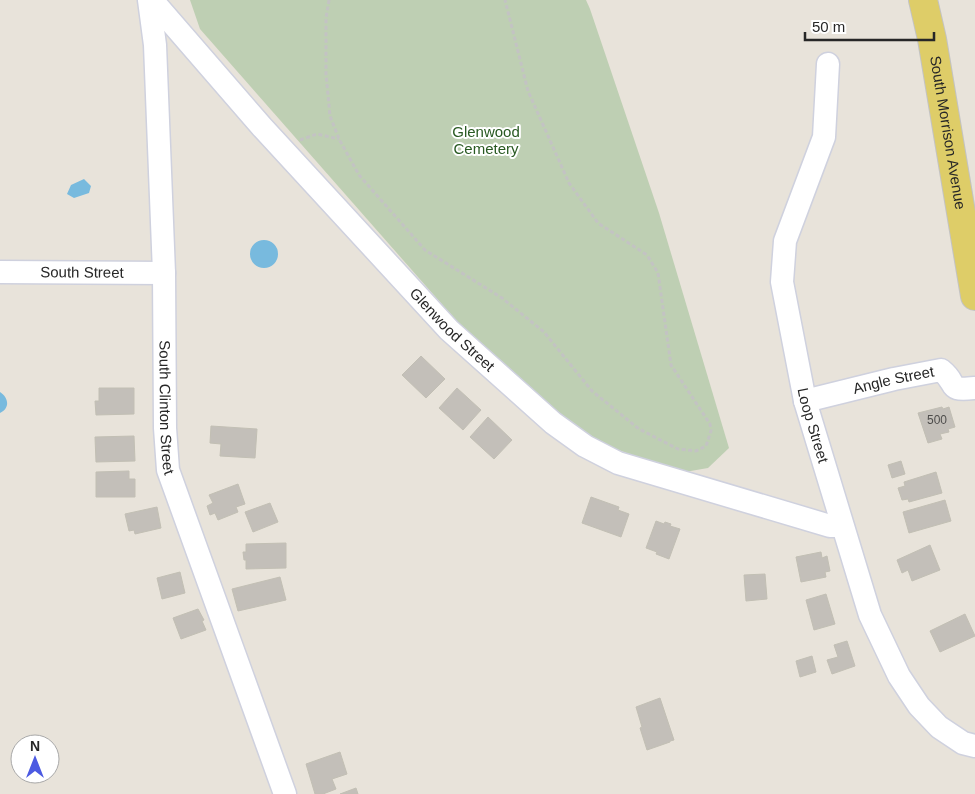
<svg xmlns="http://www.w3.org/2000/svg" width="975" height="794" viewBox="0 0 975 794" font-family="Arial,sans-serif">
  <style>
    .cemetery { fill: #becfb3 }
    .water { fill: #78bade }
    .building { fill: #c3bfb9; stroke: #c2bfb4 }
    .lines { fill: none; stroke-linecap: round; stroke-linejoin: round }
    .minor-casing { stroke: #cfd1de; stroke-width: 25 }
    .major-casing { stroke: #c3c3c3; stroke-width: 30 }
    .path { stroke: #c3c3c3; stroke-width: 3; stroke-dasharray: 4 2.5; stroke-linecap: butt }
    .minor { stroke: #fff; stroke-width: 22 }
    .major { stroke: #decd68; stroke-width: 28 }
    .labels { text-anchor: middle; stroke-width: 4; stroke-linejoin: round; paint-order: stroke }
    .number-label { font-size: 12px; fill: #4e4d4c }
    .park-label { font-size: 15px; fill: #285921; stroke: #fff }
    .street-label { font-size: 15px; fill: #272727; stroke: #fff }
  </style>
  <rect width="100%" height="100%" fill="#e8e3da"/>
  <path class="cemetery" d="M190,0H586L590,9L659,213L729,448L708,468L679,473L579,435L483,351L200,29Z"/>
  <path class="water" d="M84,179L91,186L89,193L74,198L67,194L71,185Z
    M250 254a14 14 0 1 1 28 0a14 14 0 1 1-28 0Z
    M0,392C9,398 10,408 0,413Z"/>
  <path class="building" d="M421,356L445,379L426,398L402,375Z
    M99,388H134V414L96,415L95,401H99Z
    M457,388L481,410L463,430L439,408Z
    M942,407L943,409L949,407L955,427L948,429L949,432L940,434L942,439L928,443L918,413Z
    M488,417L512,440L494,459L470,437Z
    M211,426L257,429L255,458L220,456L221,444L210,443Z
    M134,436L135,461L96,462L95,437Z
    M901,461L905,474L892,478L888,465Z
    M129,471V479H135V497H96V472Z
    M936,472L942,493L909,502L908,499L902,500L898,488L905,486L904,482Z
    M238,484L245,504L236,507L238,512L218,520L215,513L210,515L207,506L213,503L209,495Z
    M591,497L619,507L618,510L629,514L621,537L582,523Z
    M945,500L951,521L909,533L903,512Z
    M270,503L278,522L253,532L245,512Z
    M157,507L161,528L135,534L134,530L129,531L125,514Z
    M656,521L664,524L665,522L671,524L670,526L680,529L669,559L656,554L657,552L646,548Z
    M286,543V568L246,569V560H244L243,552H246V544Z
    M930,545L940,570L912,581L908,570L902,573L897,560Z
    M821,552L822,558L827,556L830,571L825,572L826,577L801,582L796,557Z
    M180,572L185,593L162,599L157,578Z
    M765,574L767,599L746,601L744,575Z
    M280,577L286,600L238,611L232,589Z
    M826,594L835,624L814,630L806,600Z
    M198,609L204,620L202,621L206,630L181,639L173,618Z
    M965,614L975,636L940,652L930,631Z
    M847,641L855,666L832,674L827,660L838,657L834,645Z
    M812,656L816,672L800,677L796,661Z
    M660,698L674,740L670,741V742L647,750L640,728L642,727L636,707Z
    M340,752L347,774L332,779L336,789L323,794H315L306,764Z
    M356,788L358,794H340Z"/>
  <g class="lines">
    <defs>
      <g id="minor">
        <path id="s1" d="M149,0L155,45L164,273L165,428L168,470L285,794"/>
        <path id="s2" d="M152,0L262,127L449,330L553,423L585,446L618,463L830,526H842"/>
        <path id="s3" d="M828,64L824,137L785,241L782,282L805,401L870,615L899,676L919,706L939,727L963,743L975,746"/>
        <path id="s4" d="M0,272L164,273"/>
        <path id="s5" d="M805,401L894,379L941,370C960,385 944,391 975,388"/>
      </g>
      <g id="major">
        <path id="s6" d="M923,0L932,39L975,296"/>
      </g>
    </defs>
    <use href="#minor" class="minor-casing"/>
    <use href="#major" class="major-casing"/>
    <path class="path" d="M329,0L326,18V74L330,116L339,139L359,175L425,250L502,298L544,332L592,391L639,429L678,449L696,451L706,446L711,431L710,424L671,365L658,273L647,255L598,223L569,183L528,91L505,0
      M300,140L317,134L339,139"/>
    <use href="#minor" class="minor"/>
    <use href="#major" class="major"/>
  </g>
  <g class="labels">
    <g class="number-label">
      <text x="937" y="424">500</text>
    </g>
    <g class="park-label">
      <text x="486" y="137">Glenwood<tspan x="486" dy="17">Cemetery</tspan></text>
    </g>
    <g class="street-label">
      <text dy="5" stroke="none"><textPath href="#s6" startOffset="135">South Morrison Avenue</textPath></text>
      <text dy="5" stroke="none"><textPath href="#s4" startOffset="82">South Street</textPath></text>
      <text dy="5" stroke="none"><textPath href="#s2" startOffset="446">Glenwood Street</textPath></text>
      <text dy="5" stroke="none"><textPath href="#s5" startOffset="91">Angle Street</textPath></text>
      <text dy="5" stroke="none"><textPath href="#s1" startOffset="408">South Clinton Street</textPath></text>
      <text dy="5" stroke="none"><textPath href="#s3" startOffset="372">Loop Street</textPath></text>
    </g>
  </g>
  <g transform="translate(35 759)"><circle r="24" fill="#ffffff" stroke="#a9a9a9"/>
  <path d="M0-4L9 19L0 12L-9 19Z" fill="#4c5ae2"/>
  <text y="-8" font-size="14" font-weight="bold" text-anchor="middle" fill="#272727">N</text>
  </g>
  <path d="M805 32v8h129v-8" fill="none" stroke="#272727" stroke-width="2.5"/>
  <text x="812" y="32" font-size="15" fill="#272727" stroke="#ffffff" stroke-width="4" paint-order="stroke">50 m</text>
</svg>
